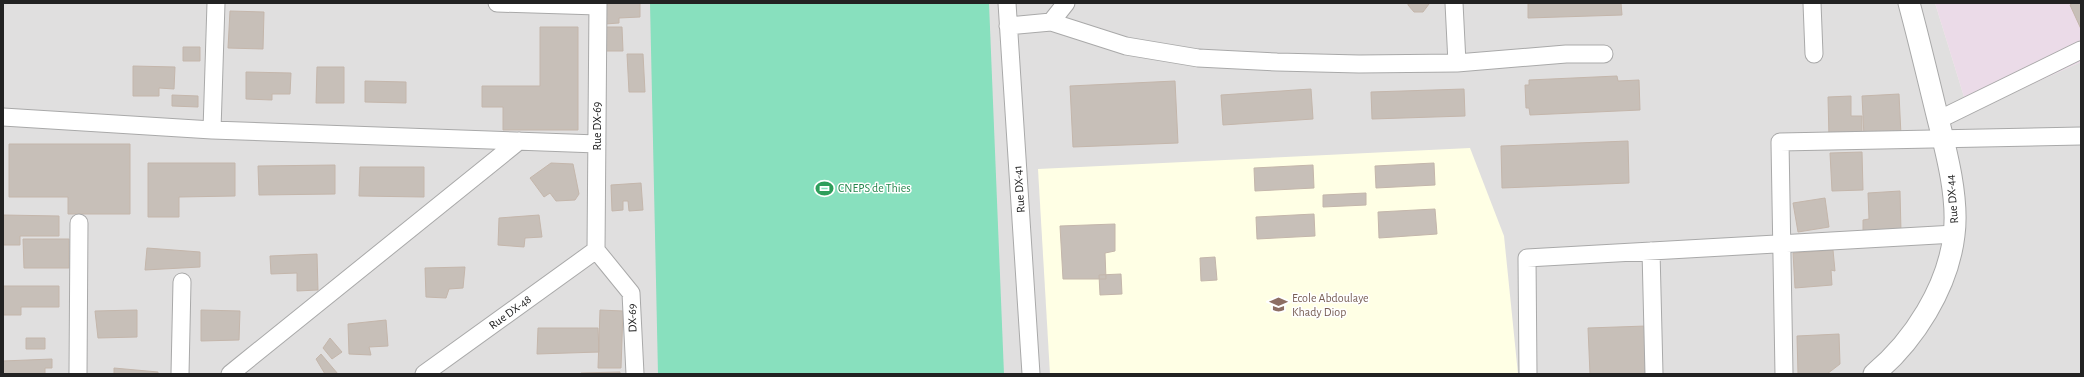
<svg xmlns="http://www.w3.org/2000/svg" width="2084" height="377" viewBox="0 0 2084 377" font-family="'Alegreya Sans',sans-serif">
  <style>
    .residential { fill: #e0dfdf }
    .industrial { fill: #ebdbe8 }
    .education { fill: #ffffe5 }
    .pitch { fill: #88e0be }
    .building { fill: #c7bfb8; stroke: #c4b6ab }
    .lines { fill: none; stroke-linecap: round; stroke-linejoin: round }
    .minor-casing { stroke: #a9a9a9; stroke-width: 19 }
    .tertiary-casing { stroke: #a9a9a9; stroke-width: 23 }
    .minor { stroke: #fff; stroke-width: 17 }
    .tertiary { stroke: #fff; stroke-width: 21 }
    .labels { text-anchor: middle; stroke-width: 3; stroke-linejoin: round; paint-order: stroke }
    .street-label { font-size: 12px; fill: #222; stroke: #fff }
    .leisure-label { font-size: 12px; fill: #27864d; stroke: #fff; text-anchor: start }
    .education-label { font-size: 12px; fill: #785e54; stroke: #fff; text-anchor: start }
  </style>
  <rect width="100%" height="100%" fill="#f2efe9"/>
  <path class="residential" d="M3,3H1935L1969,113L2081,62V374H3Z"/>
  <path class="industrial" d="M1935,3H2081V62L1969,113Z"/>
  <path class="education" d="M1470,148L1504,236L1518,374H1050L1038,169Z"/>
  <path class="pitch" d="M650,3H989L1004,374H658Z"/>
  <path class="building" d="M604,3H640V17L619,18V23L605,24Z
    M1408,3H1428L1429,4L1423,12H1414L1408,5Z
    M1528,3H1621L1622,15L1528,18Z
    M2073,3H2081V29L2070,5Z
    M230,11L264,12L263,49L228,48Z
    M540,27H578V130H503V107H482V86H540Z
    M606,27H622L623,51H606Z
    M183,47H200V61H183Z
    M627,54H643L645,92H629Z
    M133,66L175,67L174,89L159,88V96H133Z
    M317,67H344V103H316Z
    M246,72L291,73L290,94H272V100L246,99Z
    M1617,76L1618,81L1639,80L1640,110L1530,115L1529,108H1526L1525,85H1529V80Z
    M365,81L406,82V103L365,102Z
    M1175,81L1178,143L1073,147L1070,86Z
    M1311,89L1313,119L1223,125L1221,95Z
    M1464,89L1465,116L1372,119L1371,92Z
    M1899,94L1901,135L1864,137L1862,96Z
    M172,95L198,96V107L172,106Z
    M1851,96V116H1862V137L1829,138L1828,97Z
    M1628,141L1629,183L1502,188L1501,146Z
    M9,144H130V214H68V197H9Z
    M1862,152L1863,190L1832,191L1830,153Z
    M148,163H235V196L179,197V217H148Z
    M551,163L573,164L579,194L575,200L556,201L550,193L544,197L530,178Z
    M1434,163L1435,185L1376,188L1375,166Z
    M335,165V194L259,195L258,166Z
    M1313,165L1314,188L1255,191L1254,168Z
    M360,167H424V197L359,196Z
    M641,183L643,210L629,211L628,201H623V210L612,211L611,185Z
    M1900,191L1901,232L1863,234V220L1869,219L1868,193Z
    M1366,193V205L1323,207V195Z
    M1825,198L1829,227L1798,232L1793,203Z
    M1435,209L1437,234L1379,238L1378,212Z
    M1314,214L1315,236L1257,239L1256,217Z
    M3,215L59,216V236H20V245H3Z
    M539,215L542,237L525,238L524,247L498,245L499,218Z
    M1115,224V251L1105,253L1106,279H1063L1060,226Z
    M23,239H69V268H24Z
    M147,248L200,252V267L145,270Z
    M1833,250L1835,271L1831,270L1832,285L1795,288L1793,253Z
    M317,254L318,290L297,291V273L271,274L270,256Z
    M1215,257L1217,280L1201,281L1200,258Z
    M465,267L463,288L449,289L446,298L426,297L425,268Z
    M1121,274L1122,294L1100,295L1099,275Z
    M3,286H59V307H21V315H3Z
    M137,310V337L98,338L95,311Z
    M201,310L240,311L239,340L201,341Z
    M600,310L623,311L621,368H598Z
    M386,320L388,346L369,347L371,355L349,354L348,324Z
    M1646,326L1647,374H1590L1588,328Z
    M538,328H598L599,352L537,354Z
    M1839,334L1840,364L1827,374H1798L1797,336Z
    M26,338H45V349H26Z
    M330,338L342,352L332,359L323,348Z
    M321,354L338,374H325L316,359Z
    M52,359V368H45V374H3V361Z
    M114,368L158,372V374H114Z
    M620,372V374H581V373Z"/>
  <g class="lines">
    <defs>
      <path id="minor" d="M497,3L598,6
        M1007,3L1031,374
        M1454,3L1457,63
        M1812,3L1814,54
        M1051,22L1066,3
        M1008,26L1051,22L1126,46L1198,58L1277,62L1359,64L1457,63L1566,54H1604
        M3,117L212,130L597,144
        M1938,120L2081,50
        M212,130L216,3
        M596,250L598,3
        M596,250L631,293L635,374
        M1651,251L1654,374
        M78,374L79,223
        M180,374L182,282
        M230,374L519,141
        M424,374L596,250
        M1528,374L1527,258L1955,234
        M1784,374L1780,142L2081,136"/>
      <path id="tertiary" d="M1874,374C1914,341 1948,287 1954,235C1959,199 1946,150 1937,115C1928,78 1919,40 1909,3"/>
    </defs>
    <use href="#minor" class="minor-casing"/>
    <use href="#tertiary" class="tertiary-casing"/>
    <use href="#minor" class="minor"/>
    <use href="#tertiary" class="tertiary"/>
  </g>
  <defs>
    <symbol id="stadium-bare" viewBox="-9 -9 18 18"><path d="M0-5a6.5 5 0 1 0 0 10a6.5 5 0 1 0 0-10ZM-3.5-1.8h7v3.6h-7Z" fill="#2e9e5b" stroke="#fff" stroke-width="2.5" paint-order="stroke"/></symbol>
    <symbol id="school-bare" viewBox="-9 -9 18 18"><path d="M0-5L7-2L0 1L-7-2ZM-4 1L0 2.5L4 1V4Q0 6-4 4Z" fill="#8d6e63" stroke="#fff" stroke-width="2.5" paint-order="stroke"/></symbol>
  </defs>
  <g fill-rule="evenodd">
    <use href="#stadium-bare" x="812" y="176" width="25" height="25"/>
    <use href="#school-bare" x="1266" y="292" width="25" height="25"/>
  </g>
  <g class="labels">
    <g class="street-label">
      <text transform="translate(597 126) rotate(-90)" y="4">Rue DX-69</text>
      <text transform="translate(1019 189) rotate(-94)" y="4">Rue DX-41</text>
      <text transform="translate(1952 199) rotate(-95)" y="4">Rue DX-44</text>
      <text transform="translate(510 312) rotate(-36)" y="4">Rue DX-48</text>
      <text transform="translate(632 318) rotate(-92)" y="4">DX-69</text>
    </g>
    <g class="leisure-label">
      <text x="838" y="192">CNEPS de Thies</text>
    </g>
    <g class="education-label">
      <text x="1292" y="302">Ecole Abdoulaye<tspan x="1292" dy="14">Khady Diop</tspan></text>
    </g>
  </g>
  <rect width="2084" height="377" fill="none" stroke="#222222" stroke-width="8"/>
</svg>
